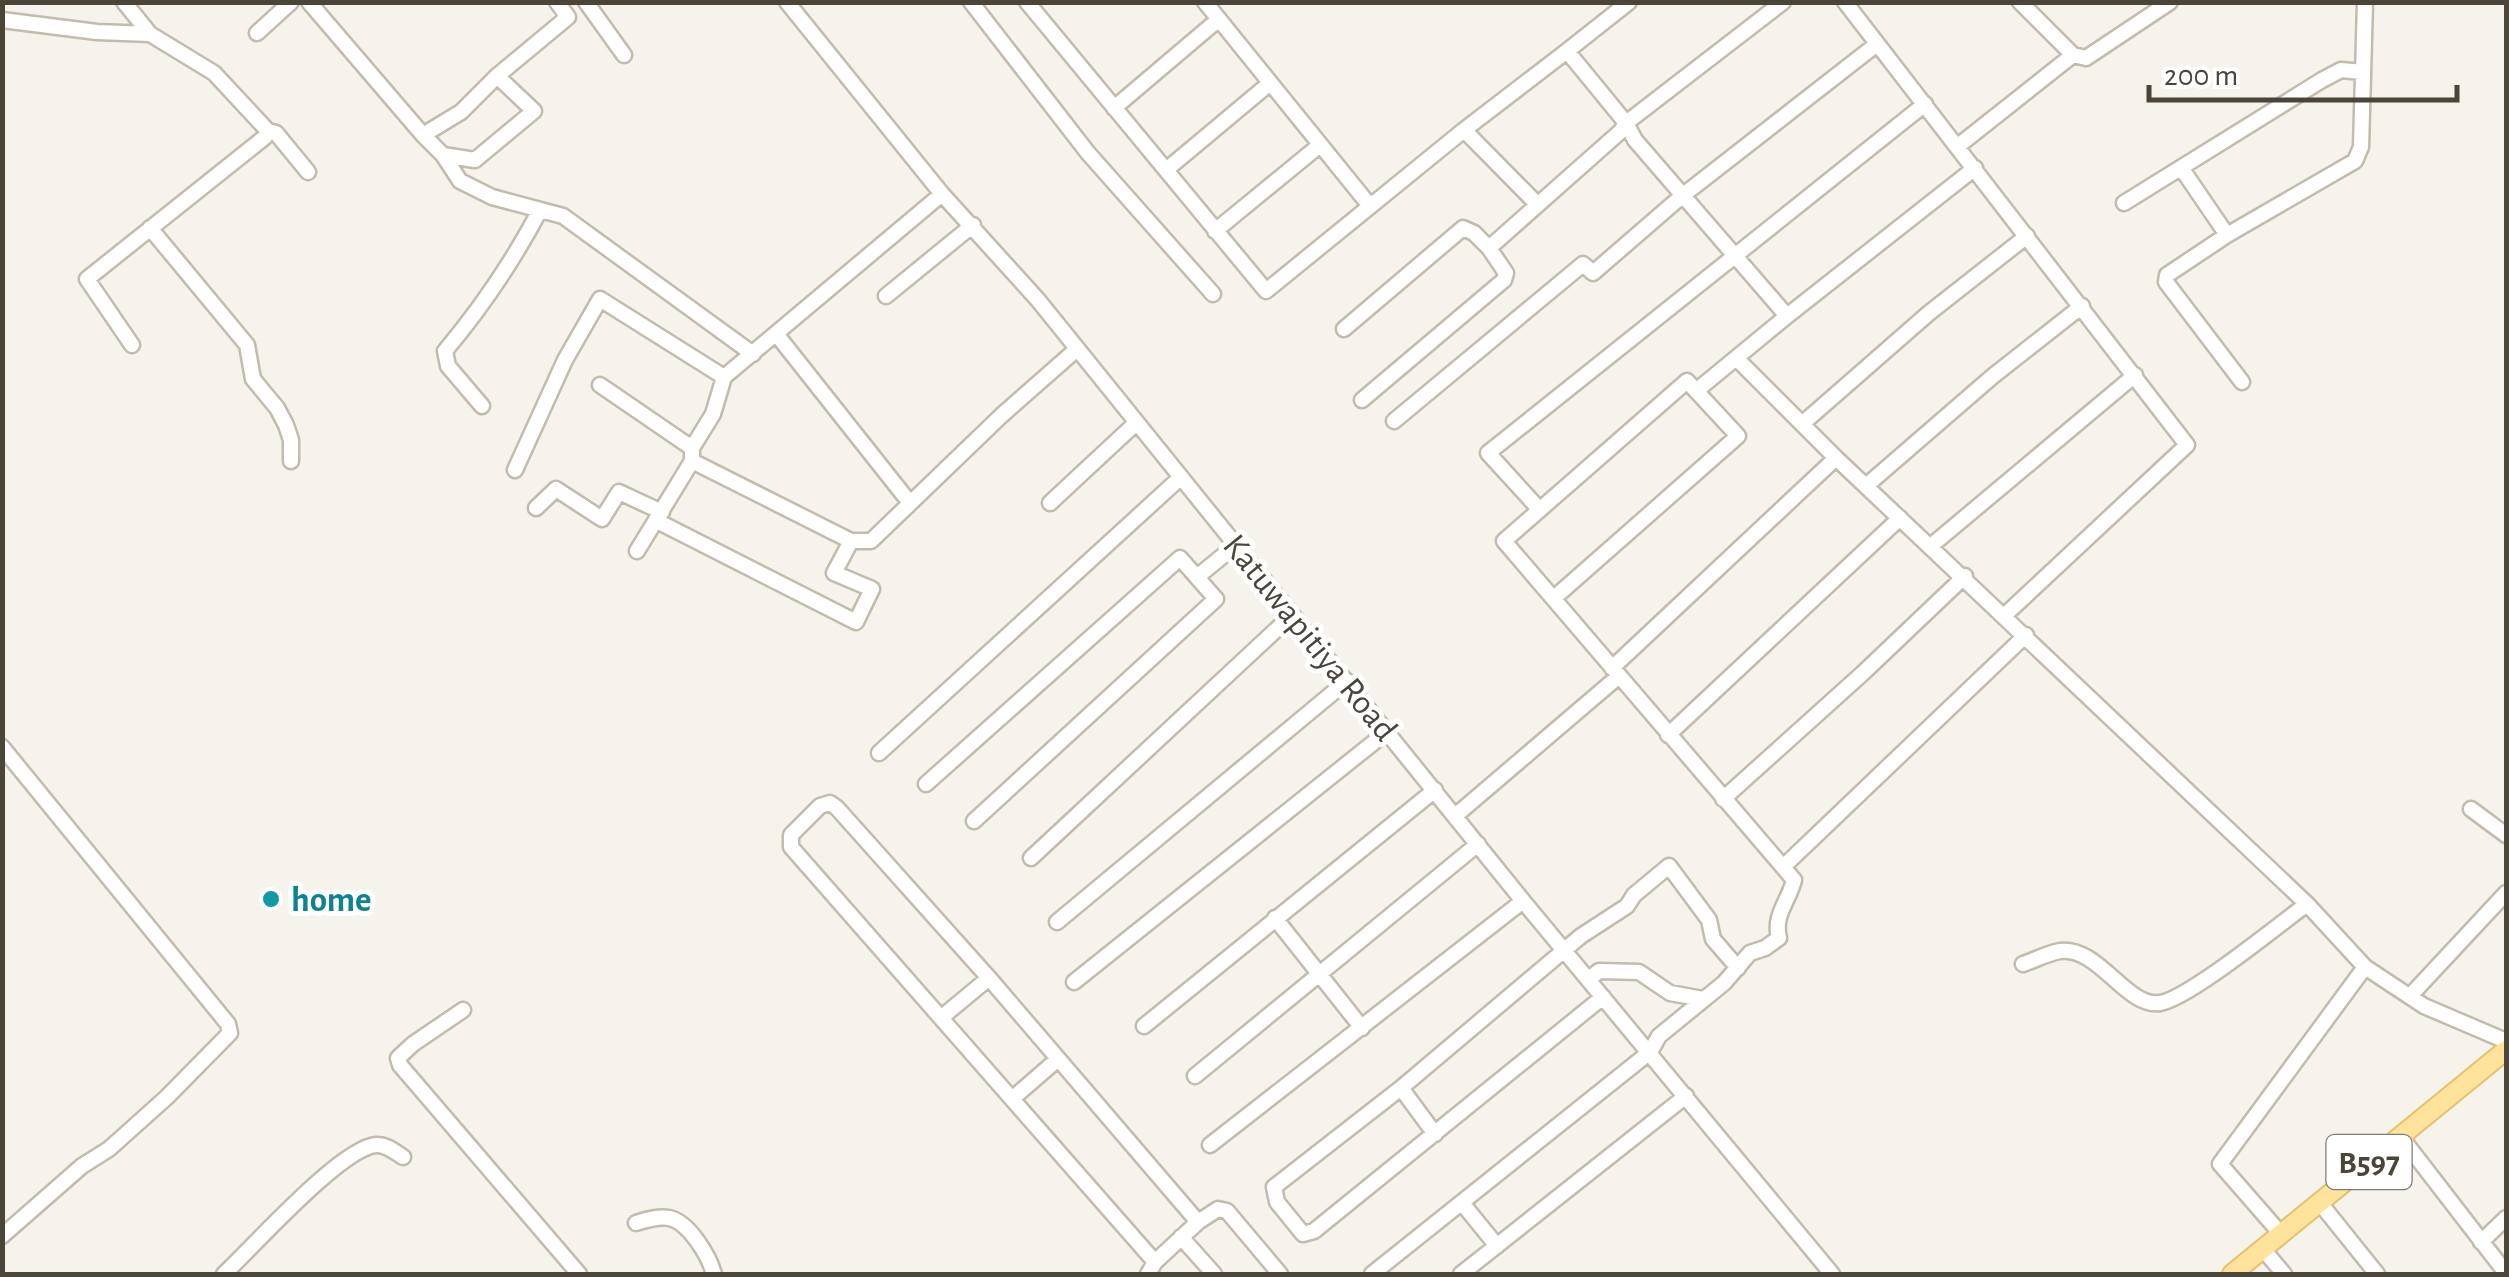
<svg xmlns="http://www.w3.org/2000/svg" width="2509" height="1277" viewBox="0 0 2509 1277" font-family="'Alegreya Sans',sans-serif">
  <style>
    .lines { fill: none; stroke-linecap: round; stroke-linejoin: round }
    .minor-casing { stroke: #c2bbae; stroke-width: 19 }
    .major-casing { stroke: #e6c16a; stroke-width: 22 }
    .minor { stroke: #fff; stroke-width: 14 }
    .major { stroke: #ffe39c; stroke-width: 18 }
    .culture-dot { fill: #0f9aa8; stroke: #fff; stroke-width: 4 }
    .labels { text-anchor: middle; stroke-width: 10; stroke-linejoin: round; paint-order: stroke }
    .shield { fill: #fff; stroke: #817c74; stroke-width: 2.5 }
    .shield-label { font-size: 32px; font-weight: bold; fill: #4b4439 }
    .street-label { font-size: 35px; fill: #4b4439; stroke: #fff }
    .culture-label { font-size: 35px; font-weight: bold; fill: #0d838f; stroke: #fff; text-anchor: start }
  </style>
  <rect width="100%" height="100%" fill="#f6f3ec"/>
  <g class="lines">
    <defs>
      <path id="minor" d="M124,2L150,34L214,73L268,131L276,133L308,172
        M309,2L423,135
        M586,2L624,55
        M787,2L942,194L1038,300L1523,901L1832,1274
        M971,2L1088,153L1213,294
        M1027,2L1266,291L1464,130
        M1205,2L1370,206
        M1629,2L1567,51L1626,123L1635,140L1787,316L1696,391
        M1845,2L2187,445L2005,615
        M2020,2L2073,55
        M2,20L97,32L150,34
        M257,33L291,2
        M497,76L534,111L475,160L443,155L423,135L461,112L497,76L568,17L557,2
        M1114,108L1219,19
        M1958,146L2073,55L2086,58L2170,2
        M443,155L460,181L492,197L563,216L753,354
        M2182,169L2227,235
        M1166,170L1270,83
        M942,194L724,377L713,414L692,448V461L851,541H871L1002,415L1077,349
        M1536,203L1464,130L1567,51
        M2124,203L2322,80L2341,70L2363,72
        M150,228L247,345L253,379L277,408L286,425L291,440V461
        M1215,231L1320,145
        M886,296L973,225
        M1787,316L1975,168
        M1344,329L1463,228L1474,233L1489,248L1621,131L1626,123L1783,2
        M777,335L910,503
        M132,345L87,279L265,137L268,131
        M1736,358L1836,458L2307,904L2365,967L2424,1006L2506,1041
        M2242,382L2166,282L2167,275L2227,235L2355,161L2361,147L2365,2
        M600,385L692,448
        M1362,400L1504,280L1506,273L1489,248
        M482,406L448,366L445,351C482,307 513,261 540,210
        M1394,421L1583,264L1593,273L1682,196L1877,44
        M1802,424L1929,313L2027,236
        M515,470L565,360L600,299L724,377
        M1867,485L1993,376L2082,306
        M1050,503L1136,423
        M536,508L556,489L602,519L619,492L662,512
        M1539,509L1488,453L1925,104
        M657,521L856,622L872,589L834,573L851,541
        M1932,545L2135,375
        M637,551L692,461
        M1197,577L1236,545
        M1554,598L1738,436L1687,381L1504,541L1783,867L2026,635
        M1612,668L1836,458
        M1668,735L1900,518
        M2,747L228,1024L230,1033L167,1097L109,1149L82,1166L2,1236
        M879,753L1180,478
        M926,784L1180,558L1216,599L974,821
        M1723,799L1863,673L1965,576
        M2471,809L2506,835
        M1455,816L1619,676
        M1031,858L1292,615
        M1275,918L1362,1028
        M1057,922L1347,681
        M2023,964C2035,960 2048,953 2060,951C2099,946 2126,1008 2160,1003C2188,999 2280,924 2307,904
        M1589,979L1599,971L1639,972L1670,993L1703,999
        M1074,982L1388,731
        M2410,996L2506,893
        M1603,997L1314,1231L1303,1234L1277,1202L1274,1187L1401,1088L1581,936L1627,906L1634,895L1669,866L1709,920L1713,939L1738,968
        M463,1010L413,1044L398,1058L400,1065L579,1274
        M942,1017L989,978
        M1144,1026L1435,790
        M1195,1076L1478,844
        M1401,1088L1435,1134
        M1013,1098L1058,1059
        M2401,1137L2506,1273
        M1210,1145L1523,901
        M1462,1203L1497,1246
        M2320,1203L2377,1274
        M1198,1222L1218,1209L1227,1211L1280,1274
        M636,1223C646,1220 658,1216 669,1218C689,1222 709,1256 714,1274
        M2281,1234L2220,1164L2365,967
        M1181,1237L1214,1274
        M2481,1242L2506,1218
        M2263,1249L2284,1274
        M224,1274C254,1246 341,1148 376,1145C386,1144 395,1152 403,1157
        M1148,1274L1155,1262L1198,1222L989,978L837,808L830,803L820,806L791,835V847L1155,1262
        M1372,1274L1650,1052L1659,1036L1724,983L1750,953L1765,948L1779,938C1773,915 1789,901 1794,880L1783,867
        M1461,1274L1686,1096"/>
      <path id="major" d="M2232,1274L2506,1050"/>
    </defs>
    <use href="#minor" class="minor-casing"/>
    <use href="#major" class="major-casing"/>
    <use href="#minor" class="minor"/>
    <use href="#major" class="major"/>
  </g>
  <circle class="culture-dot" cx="271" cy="899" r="10"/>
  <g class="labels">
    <rect class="shield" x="2326.5" y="1135" width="85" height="54" rx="8"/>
    <g class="shield-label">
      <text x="2369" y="1173">B597</text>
    </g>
    <g class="street-label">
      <text transform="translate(1311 637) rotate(51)" y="12">Katuwapitiya Road</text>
    </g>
    <g class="culture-label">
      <text x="291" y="911">home</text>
    </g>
  </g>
  <rect width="2509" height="1277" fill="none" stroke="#4b4439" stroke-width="10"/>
  <path d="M2149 85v15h308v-15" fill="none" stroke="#4b4439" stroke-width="5"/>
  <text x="2164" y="85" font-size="30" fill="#4b4439" stroke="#ffffff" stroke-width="8" paint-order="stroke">200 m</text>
</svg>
